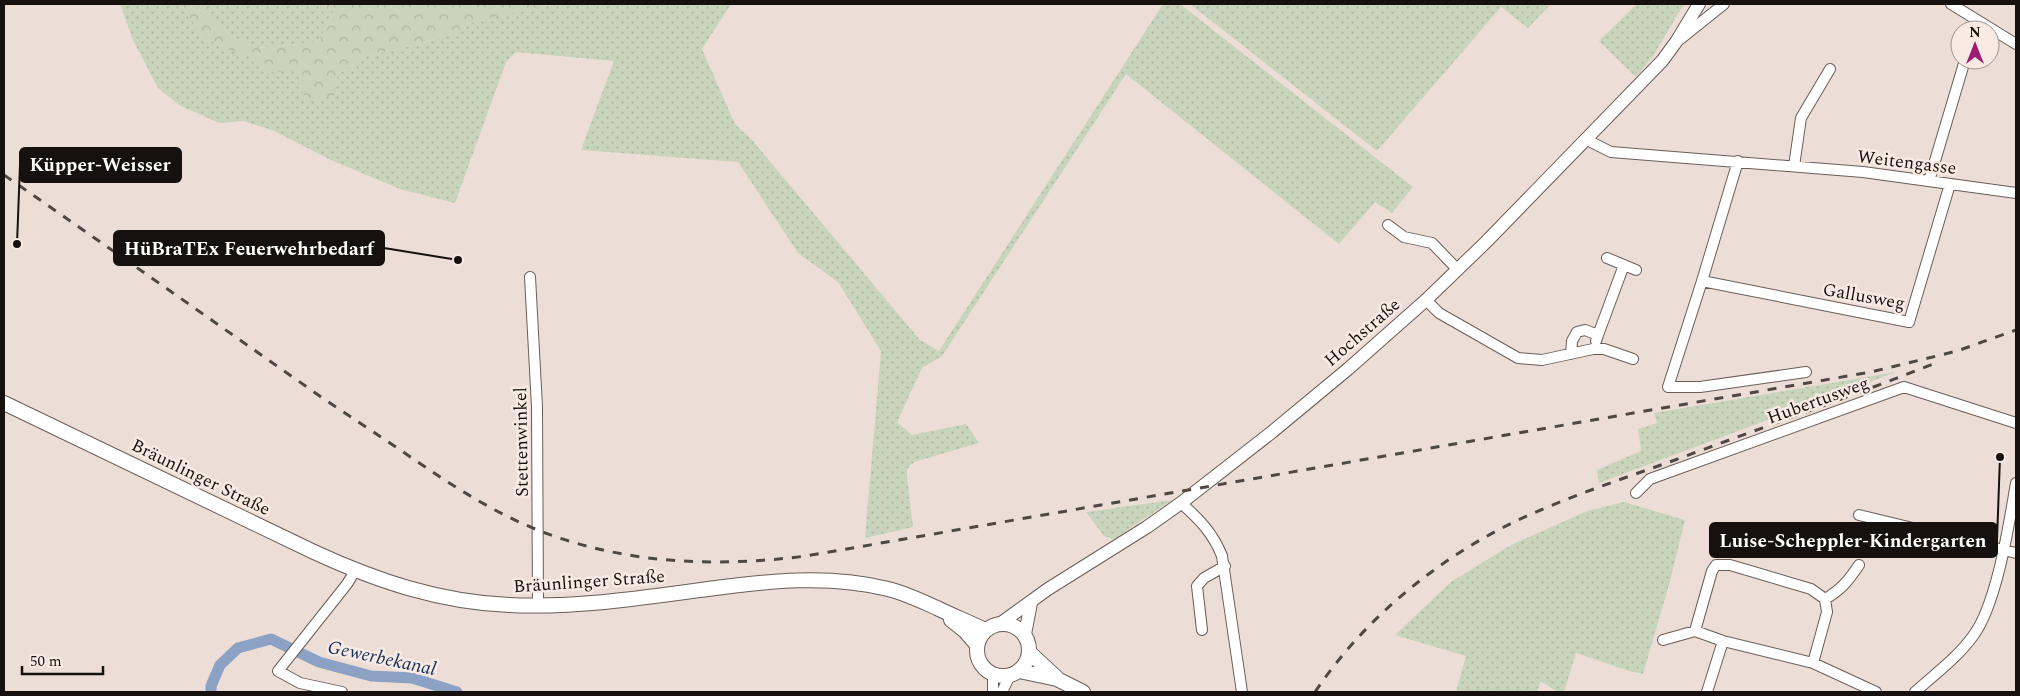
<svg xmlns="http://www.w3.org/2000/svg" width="2020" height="696" viewBox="0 0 2020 696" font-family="Spectral,serif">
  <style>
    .grass { fill: url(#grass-dots) }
    .forest { fill: url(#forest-crowns) }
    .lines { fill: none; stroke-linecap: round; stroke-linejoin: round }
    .canal { stroke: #8ca2c4; stroke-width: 11 }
    .minor-casing { stroke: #6a5d57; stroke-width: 12 }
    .tertiary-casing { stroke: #6a5d57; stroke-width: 14 }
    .secondary-casing { stroke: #6a5d57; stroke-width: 16 }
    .minor { stroke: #fff; stroke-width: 10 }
    .tertiary { stroke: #fff; stroke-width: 12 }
    .secondary { stroke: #fff; stroke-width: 14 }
    .rail { stroke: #4e4744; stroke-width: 3; stroke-dasharray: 9 9; stroke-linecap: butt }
    .labels { text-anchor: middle; stroke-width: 5; stroke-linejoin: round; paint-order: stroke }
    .street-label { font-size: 18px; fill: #16110f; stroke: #f9ebe4 }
    .water-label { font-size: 19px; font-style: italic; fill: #12305c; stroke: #f9ebe4 }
    .leader { fill: none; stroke: #16110f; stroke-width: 2 }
    .callout-dot { fill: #16110f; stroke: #f9ebe4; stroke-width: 2 }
    .callout { fill: #16110f; stroke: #16110f; stroke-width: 2 }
    .callout-label { font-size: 19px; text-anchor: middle; font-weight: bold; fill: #fff }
  </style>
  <defs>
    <pattern id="grass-dots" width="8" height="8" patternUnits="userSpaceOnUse" patternTransform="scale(1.25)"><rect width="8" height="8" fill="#c9d4bc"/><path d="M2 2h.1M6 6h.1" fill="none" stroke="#acb5a0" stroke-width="1.8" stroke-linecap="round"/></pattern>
    <pattern id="forest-crowns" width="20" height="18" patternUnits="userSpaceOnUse" patternTransform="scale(1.25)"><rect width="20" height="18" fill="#c9d4bc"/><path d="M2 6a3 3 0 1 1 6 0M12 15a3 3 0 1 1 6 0" fill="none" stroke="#acb5a0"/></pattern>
  </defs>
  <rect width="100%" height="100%" fill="#ecded7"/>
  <path class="grass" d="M120,4H181L201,34L221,47L298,70L305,102L338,74L367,56L419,44L457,32L473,22L501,15L553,4H731L702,49L735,124L752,140L920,340L939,351L1163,4H1180L1413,187L1392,213L1375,202L1339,244L1126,74L942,356L922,368L897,422L912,435L966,424L979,443L914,462L907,469V477L913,527L865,538L881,351L838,282L798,253L738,162L581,150L614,61L516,52L506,62L455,203L400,189L331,160L272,130L243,121L219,123L179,105L158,88L133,40Z
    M194,4H320L334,10L318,42L258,48L236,39Z
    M1190,4H1551L1528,28L1501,7L1377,151Z
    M1637,4H1684L1653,56L1636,77L1599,41Z
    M1896,372L1599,483L1597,470L1641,451L1638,429L1657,423L1654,413Z
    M1172,500L1114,539L1104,536L1086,512Z
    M1624,502L1685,520L1670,581L1643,674L1629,671L1576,653L1564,692H1557L1541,681L1537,692H1456L1466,656L1395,635L1451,582L1511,545L1587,511Z"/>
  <path class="forest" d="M181,4H194L236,39L258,48L318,42L334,10L320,4H553L473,22L457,32L419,44L367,56L338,74L334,95L305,102L298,70L264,73L256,59L221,47L201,34Z"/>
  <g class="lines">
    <path class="canal" d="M211,692V686L220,665L238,648L271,639L319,662L371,676L412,678L457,692"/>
    <defs>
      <path id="minor" d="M1951,4L2016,44
        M1974,30L1977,20
        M1679,40L1724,4
        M1585,139L1611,152L1863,172L2016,193
        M1738,161L1702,281L1909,322L1950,184
        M1794,166L1801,118L1830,69
        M1929,181L1965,60
        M1388,225L1404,237L1432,243L1457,269
        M1607,258L1636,270
        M530,277L537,407L538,606
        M1702,281L1668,387H1700L1806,372
        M1426,300L1439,313L1518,358L1542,360L1593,349H1604L1633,359
        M1598,335L1624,265
        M1571,354L1572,341L1577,332L1585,330L1598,335L1596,341
        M1636,493L1650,479L1904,387L2016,423
        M1181,503C1199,519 1213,533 1222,556L1242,692
        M1859,515L2016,553
        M1202,630L1197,586L1204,578L1225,566
        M1695,631L1712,571L1716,565H1730L1811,589L1825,599
        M1663,640L1695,631L1723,641L1813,663L1876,692
        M1813,663L1827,612L1825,599C1841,590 1849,580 1859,565
        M342,692L300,683L278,671L347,584L355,571
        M993,692V674
        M1002,692L1010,675
        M1707,692L1723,641
        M1915,692C1935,674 1957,658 1973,636C1997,604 2009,524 2016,483"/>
      <path id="tertiary" d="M1001,623L1048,589L1147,527L1181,503L1272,432L1348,369L1426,300L1486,242L1662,61L1676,42L1699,4
        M1025,634L1031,603"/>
      <path id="secondary" d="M4,403L314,552C377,581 439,602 509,605C575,608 643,598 708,589C767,581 829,574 888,589C905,593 921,601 937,608C953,616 969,622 985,630
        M951,620L965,631L977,645
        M977 650a26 26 0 1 1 52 0a26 26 0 1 1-52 0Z
        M1030,653L1057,678
        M1019,671L1057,679L1083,692"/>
    </defs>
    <use href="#minor" class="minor-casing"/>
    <use href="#tertiary" class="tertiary-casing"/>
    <use href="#secondary" class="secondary-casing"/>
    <use href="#minor" class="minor"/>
    <use href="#tertiary" class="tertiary"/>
    <use href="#secondary" class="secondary"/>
    <path class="rail" d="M4,175C111,249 217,324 324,399C348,415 372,431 396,447C451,485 505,522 569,541C647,565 726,566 806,556L1871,372L1957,351L2016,330
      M1315,692C1364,619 1437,559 1516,521C1567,497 1622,479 1675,460C1761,428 1847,398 1933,364"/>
  </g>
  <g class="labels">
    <g class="street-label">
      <text transform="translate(1907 162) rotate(7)" y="6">Weitengasse</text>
      <text transform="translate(1864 296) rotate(10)" y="6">Gallusweg</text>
      <text transform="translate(1362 332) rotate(-41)" y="6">Hochstraße</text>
      <text transform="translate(1818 400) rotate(-20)" y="6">Hubertusweg</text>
      <text transform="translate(521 442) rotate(-91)" y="6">Stettenwinkel</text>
      <text transform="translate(201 477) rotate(26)" y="6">Bräunlinger Straße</text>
      <text transform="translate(589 581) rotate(-4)" y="6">Bräunlinger Straße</text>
    </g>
    <g class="water-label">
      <text transform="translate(382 657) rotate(12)" y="7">Gewerbekanal</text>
    </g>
  </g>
  <path class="leader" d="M17 244L20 165M458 260L384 248M2000 457L1997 540"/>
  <g class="callout-dot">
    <circle cx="17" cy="244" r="5"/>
    <circle cx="458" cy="260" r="5"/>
    <circle cx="2000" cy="457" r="5"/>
  </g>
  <g class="callout">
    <rect x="20" y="148" width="161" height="34" rx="5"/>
    <rect x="114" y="231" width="270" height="34" rx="5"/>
    <rect x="1710" y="523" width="287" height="34" rx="5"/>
  </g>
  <g class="callout-label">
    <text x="100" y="171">Küpper-Weisser</text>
    <text x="249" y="255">HüBraTEx Feuerwehrbedarf</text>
    <text x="1853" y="547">Luise-Scheppler-Kindergarten</text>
  </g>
  <rect width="2020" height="696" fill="none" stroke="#16110f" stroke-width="10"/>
  <g transform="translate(1975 45)"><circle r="24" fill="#f9ebe4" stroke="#9e948f"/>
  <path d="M0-4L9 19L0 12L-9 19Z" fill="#9c1d71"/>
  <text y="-8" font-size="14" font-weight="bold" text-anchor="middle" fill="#16110f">N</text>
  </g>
  <path d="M22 666v8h81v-8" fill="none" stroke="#16110f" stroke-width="2.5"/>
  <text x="30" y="666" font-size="15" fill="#16110f" stroke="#f9ebe4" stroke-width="4" paint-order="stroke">50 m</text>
</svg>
